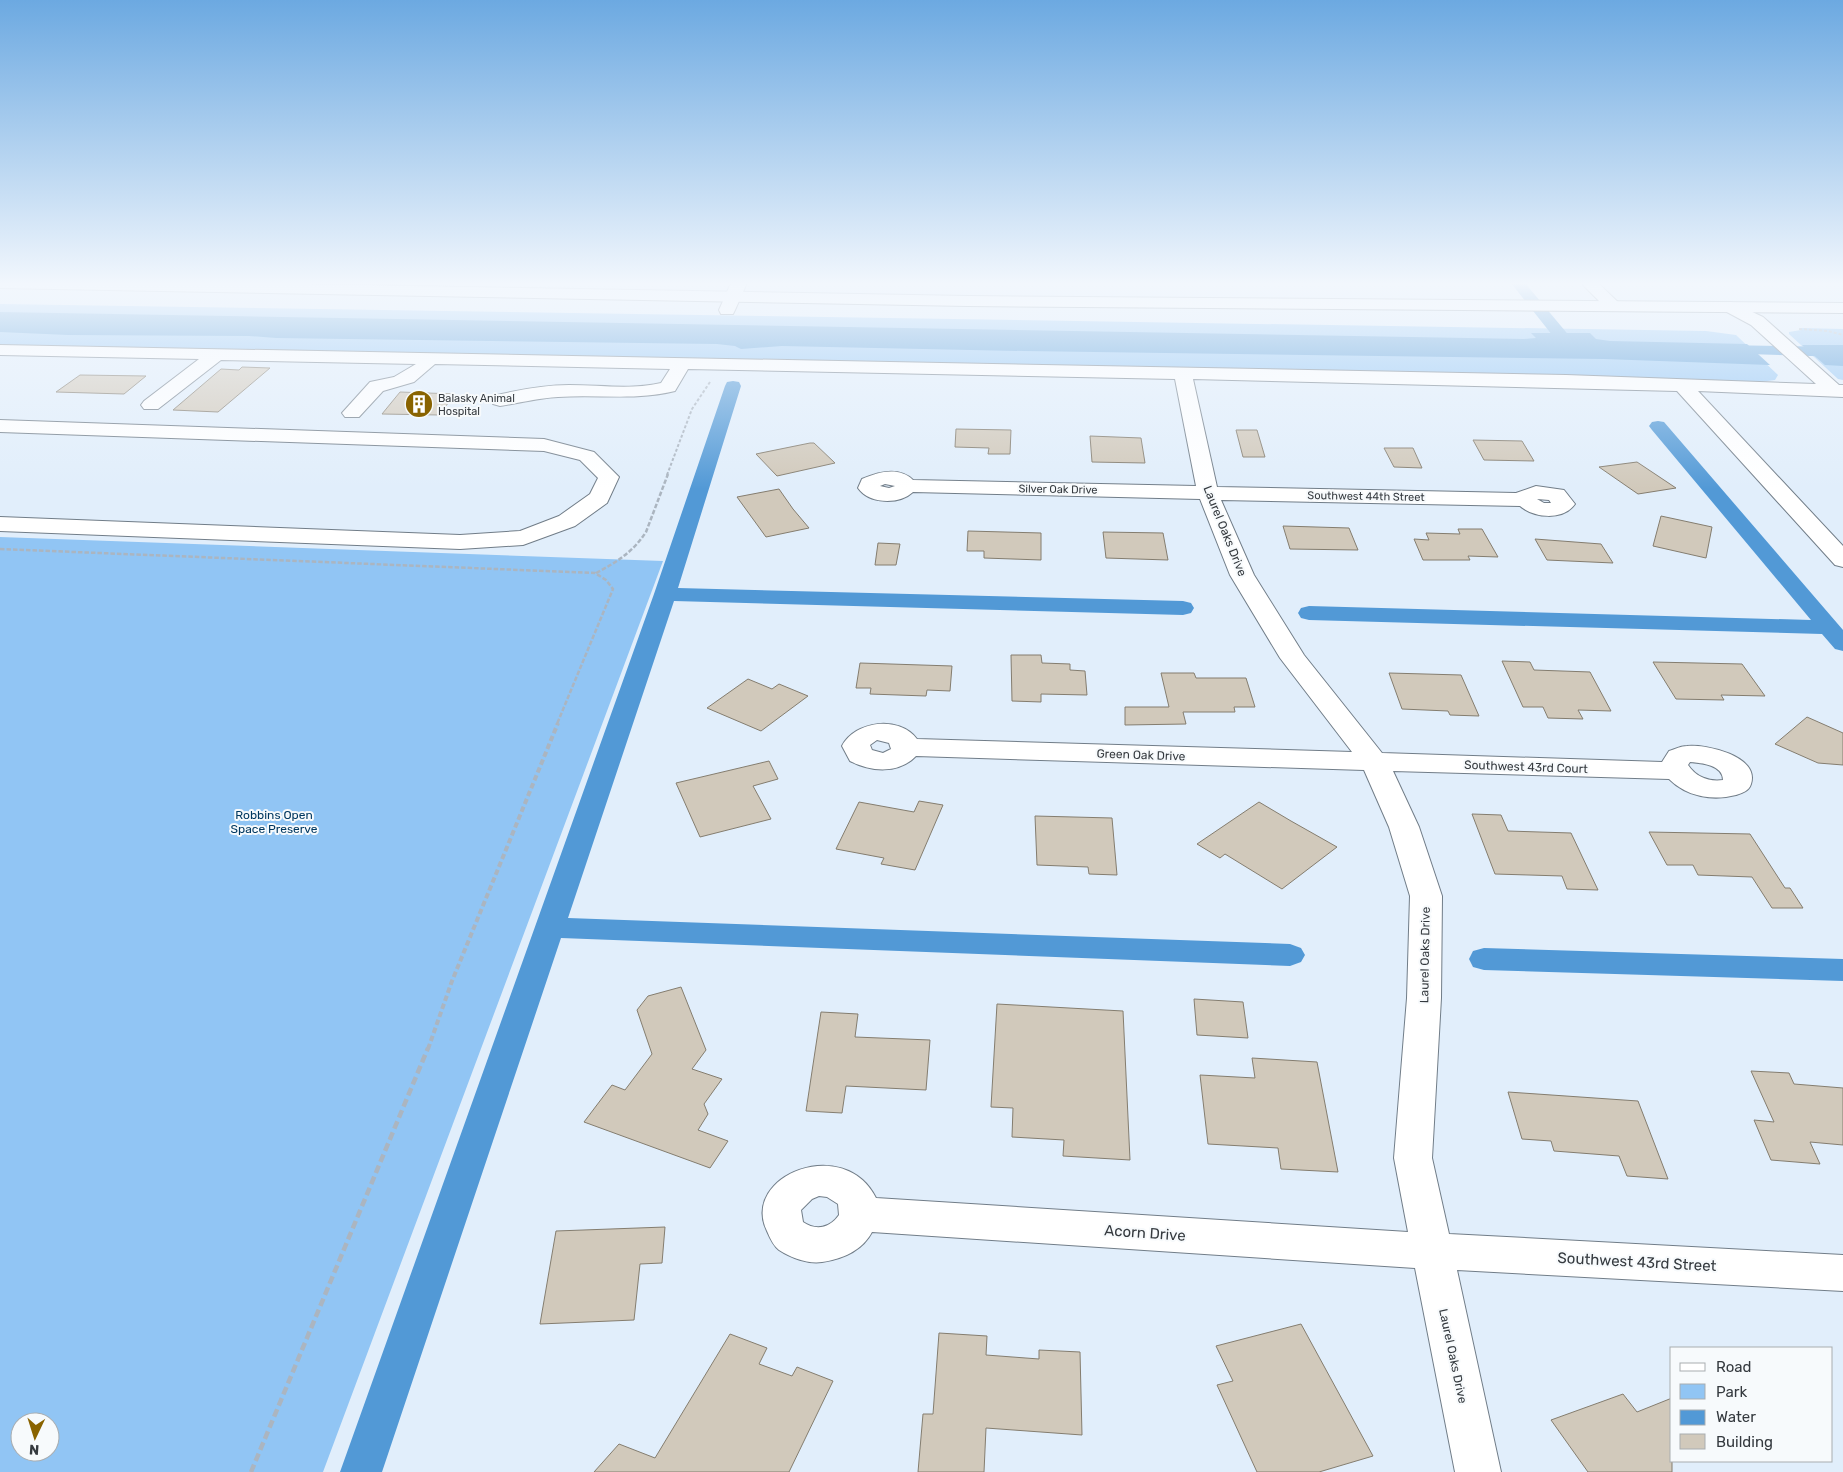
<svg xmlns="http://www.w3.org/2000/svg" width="1843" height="1472" viewBox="0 0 1843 1472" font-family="Rubik,sans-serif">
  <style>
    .green { fill: #91c5f4; fill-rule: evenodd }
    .water { fill: #5299d6 }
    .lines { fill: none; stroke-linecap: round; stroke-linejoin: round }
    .canal { fill: #5299d6; fill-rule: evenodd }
    .building { fill: #d1c9bb; stroke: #847d6f }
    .minor-casing { stroke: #717d88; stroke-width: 2 }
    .major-casing { stroke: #717d88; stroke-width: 2 }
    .path-far3 { stroke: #abb5c0; stroke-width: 2; stroke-dasharray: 3 2; stroke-linecap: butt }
    .path-far2 { stroke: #abb5c0; stroke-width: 2.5; stroke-dasharray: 4.5 2; stroke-linecap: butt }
    .path-far1 { stroke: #abb5c0; stroke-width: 4; stroke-dasharray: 5.5 3; stroke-linecap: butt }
    .path { stroke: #abb5c0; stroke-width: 4.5; stroke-dasharray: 8 4; stroke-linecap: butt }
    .minor { fill: #fff; fill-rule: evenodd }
    .major { fill: #fff; fill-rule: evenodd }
    .labels { text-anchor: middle; stroke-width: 4; stroke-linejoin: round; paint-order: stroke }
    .far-poi-label { font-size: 11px; fill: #353a3f; stroke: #f7fafc; text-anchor: start }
    .far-street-label { font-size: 11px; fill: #353a3f; stroke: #f7fafc }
    .street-label { font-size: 12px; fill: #353a3f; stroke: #f7fafc }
    .park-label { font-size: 12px; fill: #003860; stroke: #f7fafc }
    .near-street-label { font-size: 15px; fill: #353a3f; stroke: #f7fafc }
  </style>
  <rect width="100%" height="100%" fill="#e1eefb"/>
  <path class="green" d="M0,304L1706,331L1736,335L1778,375L1775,380L1760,382L1483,373L0,347Z
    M1800,328L1843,329V380L1838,379L1789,334V332L1801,330Z
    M0,537L663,561L323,1472H0ZM20,1422H50V1452H20Z"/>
  <path class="water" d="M0,312L1524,339L1536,338L1531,333H1590L1596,339L1610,341L1747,344L1770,365L1604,359L1024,351L782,346L741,349L735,346L717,344L276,338L249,336L68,335L0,332Z
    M1802,345H1843V366L1825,365Z"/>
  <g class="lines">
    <path class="canal" d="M1511,283H1525L1576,344L1578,347L1576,350H1564Z
      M1721,345L1843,347V357L1715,353L1713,350L1715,347Z
      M733,381L739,382L741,386L678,588L1183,601L1191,603L1194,608L1191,613L1183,615L674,601L568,918L1290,944L1301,948L1305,955L1301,962L1290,966L561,938L382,1472H340L654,594L725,386L727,382Z
      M1658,421L1664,422L1843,630V651L1835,649L1822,634L1309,620L1301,618L1298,613L1301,608L1309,606L1811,620L1652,430L1649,426L1652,422Z
      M1484,948L1843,959V981L1484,970L1473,967L1469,959L1473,951Z"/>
  </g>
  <path class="building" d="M242,367L270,368L218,412L173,410L221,369L239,370Z
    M80,375L146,376L124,394L56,392Z
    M400,392L455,394L439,415L382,414Z
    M956,429L1011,430L1010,454H988L989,448L955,447Z
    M1236,430H1257L1265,457H1243Z
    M1090,436L1141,438L1145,463L1092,462Z
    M1473,440L1522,441L1534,461L1484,460Z
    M810,443H814L835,463L777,476L756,454Z
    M1384,448H1413L1422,468L1394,467Z
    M1637,462L1676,488L1638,494L1599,467Z
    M779,489L793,509L809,528L766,537L737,497Z
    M1661,516L1712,527L1706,558L1653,546Z
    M1283,526L1349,528L1358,550L1290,549Z
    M1458,529H1482L1498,557L1468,556L1470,560H1423L1414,539L1429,540L1426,533L1460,534Z
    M968,531L1041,533V560L984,558V551H967Z
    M1103,532L1163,533L1168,560L1106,558Z
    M1535,539L1601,544L1613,563L1547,560Z
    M878,543L900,544L896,565H875Z
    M1011,655H1041L1042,663L1070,664V670L1085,671L1087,695L1041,694V702L1012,701Z
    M1502,661L1530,662L1534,670L1590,672L1611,711L1578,710L1583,719L1548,718L1543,707H1523Z
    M1653,662L1742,664L1765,696L1721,695L1724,700L1676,699Z
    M860,663L952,666L950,691L927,690L926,696L870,694L871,688H856Z
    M1161,673H1194L1196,678H1246L1255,707H1234L1235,712H1183L1186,724L1125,725V707H1169Z
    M1389,673L1461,675L1479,716L1450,715L1448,711L1402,709Z
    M748,679L772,689L779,684L808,696L761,731L707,708Z
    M1807,717L1843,733V765L1818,763L1775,744Z
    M769,761L778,779L753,786L771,819L700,837L676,783Z
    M919,801L943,805L915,870L881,864L884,858L836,849L859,802L914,812Z
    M1259,802L1291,821L1337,847L1282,889L1225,854L1220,858L1197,844Z
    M1472,814L1501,815L1508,831L1571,833L1598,890L1567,889L1562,876L1495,874Z
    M1035,816L1112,818L1117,875L1089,874L1088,867L1037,865Z
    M1649,832L1750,834L1785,888H1790L1803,908H1772L1752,877L1698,875L1693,865H1667Z
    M681,987L706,1050L692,1069L722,1079L704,1104L708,1114L698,1130L728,1141L710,1168L584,1122L612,1085L625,1090L652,1054L637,1010L648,996Z
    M1194,999L1243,1002L1248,1038L1197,1035Z
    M997,1004L1123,1011L1130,1160L1063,1156L1064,1140L1012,1137L1013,1108L991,1107Z
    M821,1012L858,1014L855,1037L930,1040L926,1090L846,1086L842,1113L806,1111Z
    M1252,1058L1317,1062L1338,1172L1281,1169L1278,1148L1208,1144L1200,1075L1255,1078Z
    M1751,1071L1789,1073L1794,1084L1843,1088V1145L1810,1142L1820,1164L1771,1160L1754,1120L1774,1122Z
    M1508,1092L1638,1101L1668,1179L1627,1176L1619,1156L1554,1151L1551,1141L1522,1139Z
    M665,1227L662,1263L640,1264L634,1320L540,1324L556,1231Z
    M1301,1324L1373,1456L1319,1472H1257L1217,1385L1233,1381L1216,1346Z
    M939,1333L987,1336L986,1355L1039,1359V1350L1080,1352L1082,1435L986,1428L984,1472H918L923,1414H933Z
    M730,1334L767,1348L759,1364L792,1376L797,1367L833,1381L789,1472H594L619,1444L655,1458Z
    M1623,1394L1637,1412L1672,1398V1472H1588L1551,1420Z"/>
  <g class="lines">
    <defs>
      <path id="minor" d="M731,283H747L735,310L733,314H721L719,310Z
        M1581,283H1598L1621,305L1619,309H1607Z
        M1731,302L1763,317L1839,385H1843V397L1698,391L1843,546V567L1835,565L1677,391L1193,379L1217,487L1516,493L1536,486L1564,490L1575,504C1563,521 1534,518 1520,506L1221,500L1254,575L1304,655L1382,753L1662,762L1669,751C1675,749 1681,746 1687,746C1706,744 1760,756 1751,784C1749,791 1742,793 1736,795C1713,801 1687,797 1669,779L1393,771L1419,827L1442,896L1441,998L1432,1158L1449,1234L1843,1255V1291L1457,1270L1501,1472H1455L1415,1268L872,1232C862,1251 842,1259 822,1262C808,1264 791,1258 779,1250C773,1245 770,1238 767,1231C740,1176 844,1134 876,1198L1408,1232L1394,1158L1407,998L1410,896L1389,827L1364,770L916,756C899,774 871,772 850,761L842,746C855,721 899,715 917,739L1352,752L1280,658L1230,575L1200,499L913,492C899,505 869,504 858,488L862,479C878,472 899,466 913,480L1196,486L1175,379L688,369L675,391C635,401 598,394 558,397C539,398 519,403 500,406L493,404L490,400L493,396C518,390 544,385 569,385C600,385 631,390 661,383L670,369L435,364L414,382L383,391L359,417H345L342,413L370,382L394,377L416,364L221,360L158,409H144L141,405L144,401L199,359L0,355V345L1566,375L1816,384L1751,325L1725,311L1723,307L1725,303ZM885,484L895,486L889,488L880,486ZM1537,499L1549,500L1551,503H1544ZM877,740L889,743L891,749L883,753L872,750L870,745ZM1690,762C1702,763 1723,765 1723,780C1709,782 1696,777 1688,765ZM819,1196L827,1197L838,1204L839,1215C830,1228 816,1231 803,1222L801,1210L812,1199Z
        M0,420L544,439L594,452L619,477L607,503L575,526L523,545L460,549L0,531V517L460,535L520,531L559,516L590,494L598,478L580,460L544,451L0,432Z"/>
      <path id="major" d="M0,283H241L968,296L1843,303V313L968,306L0,288Z"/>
    </defs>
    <use href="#minor" class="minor-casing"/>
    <use href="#major" class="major-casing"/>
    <path class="path-far3" d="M1799,329L1828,331L1843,335
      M667,475L692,409L710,382"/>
    <path class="path-far2" d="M0,549L595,573L606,580L613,589L557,724
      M596,573C617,562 633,552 646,532L668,474"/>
    <path class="path-far1" d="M428,1049L452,981L558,723"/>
    <path class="path" d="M251,1472L428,1048"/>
    <use href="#minor" class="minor"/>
    <use href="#major" class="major"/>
  </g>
  <linearGradient id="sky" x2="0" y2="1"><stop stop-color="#6ca9e1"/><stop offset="0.58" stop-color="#f2f7fd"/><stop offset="1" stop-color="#f2f7fd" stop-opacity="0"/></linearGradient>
  <rect width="1843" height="489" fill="url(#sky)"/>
  <defs>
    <symbol id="building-disc" viewBox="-11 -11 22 22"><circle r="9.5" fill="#896300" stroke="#f7fafc"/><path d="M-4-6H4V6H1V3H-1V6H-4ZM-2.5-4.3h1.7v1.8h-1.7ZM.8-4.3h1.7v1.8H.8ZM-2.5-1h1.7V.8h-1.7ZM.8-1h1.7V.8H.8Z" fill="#fff"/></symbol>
  </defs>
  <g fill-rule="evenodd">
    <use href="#building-disc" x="403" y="388" width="32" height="32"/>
  </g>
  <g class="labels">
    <g class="far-poi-label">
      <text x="438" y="402">Balasky Animal<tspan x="438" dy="13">Hospital</tspan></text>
    </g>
    <g class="far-street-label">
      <text transform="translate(1058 489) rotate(1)" y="4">Silver Oak Drive</text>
      <text transform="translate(1366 496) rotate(1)" y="4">Southwest 44th Street</text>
    </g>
    <g class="street-label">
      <text transform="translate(1225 531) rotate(68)" y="4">Laurel Oaks Drive</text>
      <text transform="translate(1141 755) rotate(2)" y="4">Green Oak Drive</text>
      <text transform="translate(1526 767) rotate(2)" y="4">Southwest 43rd Court</text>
      <text transform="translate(1425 955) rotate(-89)" y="4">Laurel Oaks Drive</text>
      <text transform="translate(1453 1356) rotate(78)" y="4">Laurel Oaks Drive</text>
    </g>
    <g class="park-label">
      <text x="274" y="819">Robbins Open<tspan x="274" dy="14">Space Preserve</tspan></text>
    </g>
    <g class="near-street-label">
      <text transform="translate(1145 1233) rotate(4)" y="5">Acorn Drive</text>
      <text transform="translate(1637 1262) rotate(3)" y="5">Southwest 43rd Street</text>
    </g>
  </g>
  <rect x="1670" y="1347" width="162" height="115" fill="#f7fafc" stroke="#a9adb0"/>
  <rect x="1680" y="1363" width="25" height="8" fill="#ffffff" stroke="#a9adb0"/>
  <text x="1716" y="1372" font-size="15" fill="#353a3f">Road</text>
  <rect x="1680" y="1384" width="25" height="15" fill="#91c5f4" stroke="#a9adb0"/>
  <text x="1716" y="1397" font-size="15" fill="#353a3f">Park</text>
  <rect x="1680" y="1410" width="25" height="15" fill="#5299d6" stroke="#a9adb0"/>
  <text x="1716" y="1422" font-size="15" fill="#353a3f">Water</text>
  <rect x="1680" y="1434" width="25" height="15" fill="#d1c9bb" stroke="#a9adb0"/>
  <text x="1716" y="1447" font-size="15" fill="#353a3f">Building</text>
  <g transform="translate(35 1437) rotate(184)"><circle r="24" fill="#f7fafc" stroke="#a9adb0"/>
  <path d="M0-4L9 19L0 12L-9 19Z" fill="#896300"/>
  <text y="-8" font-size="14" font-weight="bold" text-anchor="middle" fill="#353a3f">N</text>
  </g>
</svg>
